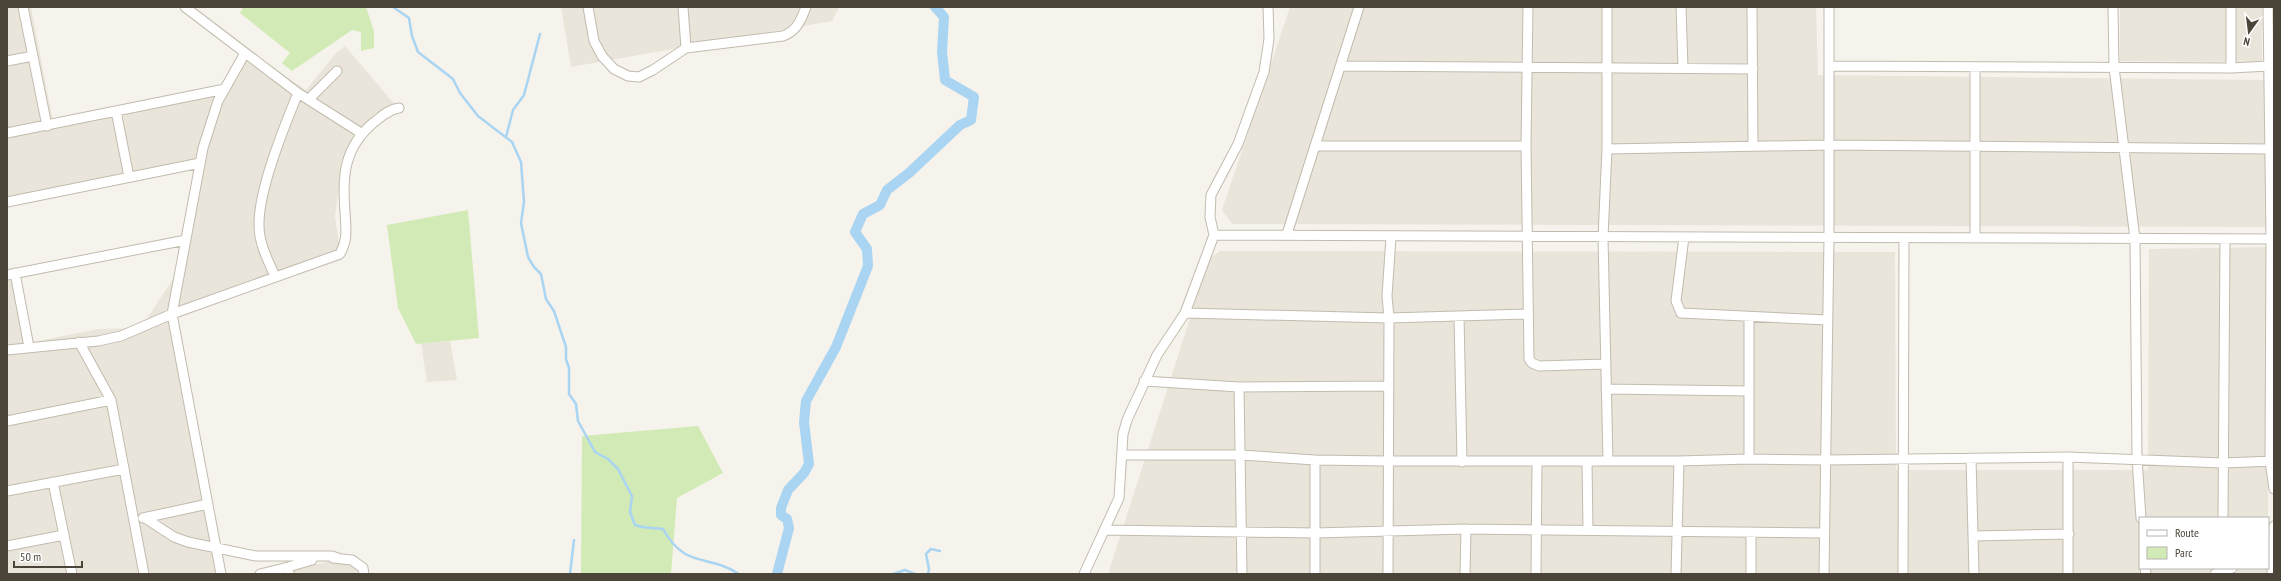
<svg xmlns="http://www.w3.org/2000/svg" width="2281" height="581" viewBox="0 0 2281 581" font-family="'PT Sans Narrow',sans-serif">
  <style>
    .residential { fill: #eae5da }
    .green { fill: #d2eab5 }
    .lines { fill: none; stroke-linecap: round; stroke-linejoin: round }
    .stream { stroke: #a9d4f2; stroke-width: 2.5 }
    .canal { stroke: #a9d4f2; stroke-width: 10 }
    .street-casing { stroke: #c2bbae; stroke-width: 11 }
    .street { stroke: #fff; stroke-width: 9 }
  </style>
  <rect width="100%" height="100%" fill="#f6f3ec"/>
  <path class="residential" d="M7,7H31L53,122L226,88L248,51L306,90L335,54L345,46L396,106L382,117L358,145L345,167L338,192L335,217L340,250L172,315L222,574H7V276L14,275L29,343L98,329L141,328L188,256L201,163L7,202Z
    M561,7H839L832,21L571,67Z
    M1290,7H1816L1818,75L2264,80L2266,227L1232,224L1222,210Z
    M2120,7H2262V62L2120,61Z
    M2268,247V530V518H2140V568H2268V574H1108L1209,259L1220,251L1895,252L1896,470H2148L2149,249Z
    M450,341L457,380L427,382L421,343Z
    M358,556L362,574H267Z"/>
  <path class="green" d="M243,7H366L374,31V48L361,51V32L352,30L292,71L282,63L290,53L240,13Z
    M468,210L479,338L416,344L398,308L387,225Z
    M698,426L723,473L677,498L671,574H581L582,436Z"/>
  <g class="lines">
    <path class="stream" d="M393,7L409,18L412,36L418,52L453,79L460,93L478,116L512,142L521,162L524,202L521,223L528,257L534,267L541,274L546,299L554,311L566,347V359L569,368V394L576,404L578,421L595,452L608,459L618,469L632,496L630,512L635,525C645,529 653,527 663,529C686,570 707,553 739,574
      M506,137L513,110L524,95L540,34
      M570,574L574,540
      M893,574L905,570L915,574
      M928,574L929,569L926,554L931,549L940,551"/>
    <path class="canal" d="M777,574L789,528L787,519L781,515V508L788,490L804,473L809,464L804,422L806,401L836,347L868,266L867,249L855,232L863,214L880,205L887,190L909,173L960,125L971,120L974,97L945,80L942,52L944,17L935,7"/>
    <defs>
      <path id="street" d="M23,7L47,126
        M185,7L298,93L361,133
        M588,7L594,41L602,56L614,69L628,76L639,77L653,70L686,48L783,36C797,31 801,20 806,7
        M683,7L686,48
        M1528,7L1526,146L1529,359L1532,363L1539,366L1606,364
        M1607,7V149L1603,237L1608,461
        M1681,7L1683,68
        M1752,7L1753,146
        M2113,7L2114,67L2135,239L2137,458L2141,518
        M2231,7V68
        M2268,7L2271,239L2270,461L2274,489
        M7,61L33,56
        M1341,66L1753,69
        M1829,66L2231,68L2269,66
        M309,99L337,71
        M116,111L129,177
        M7,133L225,89
        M1315,146H1526
        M1607,149L1828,145L2270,149
        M7,202L200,163
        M1287,234L1359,7
        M1214,235L2274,239
        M1684,237L1676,301L1681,313L1827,320
        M1975,238V67
        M15,273L29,347
        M7,275L186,240
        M275,276C268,261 259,243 259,226C258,191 284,127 298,93
        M1185,313L1389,318L1527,314
        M1459,316L1462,462
        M1749,317V459
        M79,342L111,400L144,574
        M7,350L98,341L121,336L172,314L340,254C348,239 346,229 345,212C342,176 344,148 373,123C381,117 389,109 399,108
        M1144,381L1239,387L1389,386
        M1239,387L1242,574
        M1606,389L1749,391
        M7,421L111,400
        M1123,455H1241L1315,460L1387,461H1679L1749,459L1825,460L2068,457L2223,463L2274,461
        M2068,457V574
        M1971,458L1974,574
        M1587,462L1588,530
        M53,482L72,574
        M7,491L124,469
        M143,518L208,504
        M145,518L174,537L188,542L256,556H332L338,558
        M2223,518L2225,239
        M1104,530L1315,533L1466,529L1824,533
        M1973,536L2069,534
        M7,546L64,535
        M333,558L352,560L363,568L364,574
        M288,567L312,560
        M2145,568L2146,574
        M221,574L172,314L203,148L218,101L245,53
        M260,574L288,567L289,574
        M1084,574L1119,498L1123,434L1127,420L1157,355L1185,313L1214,235L1210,217L1211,195L1238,144L1264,72L1269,39L1268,7
        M1315,574V460
        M1388,574L1389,318L1387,296L1391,237
        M1465,574L1466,529
        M1536,574L1537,462
        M1676,574L1679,461
        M1751,574V532
        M1824,574L1829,238V7
        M1903,574L1904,238
        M2215,574L2232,568
        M2272,574L2274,526"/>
    </defs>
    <use href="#street" class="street-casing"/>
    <use href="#street" class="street"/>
  </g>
  <rect width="2281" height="581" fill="none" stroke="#4b4439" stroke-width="16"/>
  <rect x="2139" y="517" width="130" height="52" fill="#ffffff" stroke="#b7b4b0"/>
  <rect x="2147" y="530" width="20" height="6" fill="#ffffff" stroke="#b7b4b0"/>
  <text x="2175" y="537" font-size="12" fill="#4b4439">Route</text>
  <rect x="2147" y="547" width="20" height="12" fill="#d2eab5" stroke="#b7b4b0"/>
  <text x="2175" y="557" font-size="12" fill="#4b4439">Parc</text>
  <g transform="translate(2249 32) rotate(194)" stroke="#ffffff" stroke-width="3" paint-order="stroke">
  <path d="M0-3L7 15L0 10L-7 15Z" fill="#4b4439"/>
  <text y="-6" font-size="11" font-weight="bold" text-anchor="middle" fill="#4b4439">N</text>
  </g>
  <path d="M14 561v6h68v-6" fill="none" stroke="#4b4439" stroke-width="2"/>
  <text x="20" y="561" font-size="12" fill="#4b4439" stroke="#ffffff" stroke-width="3" paint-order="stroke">50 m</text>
</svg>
